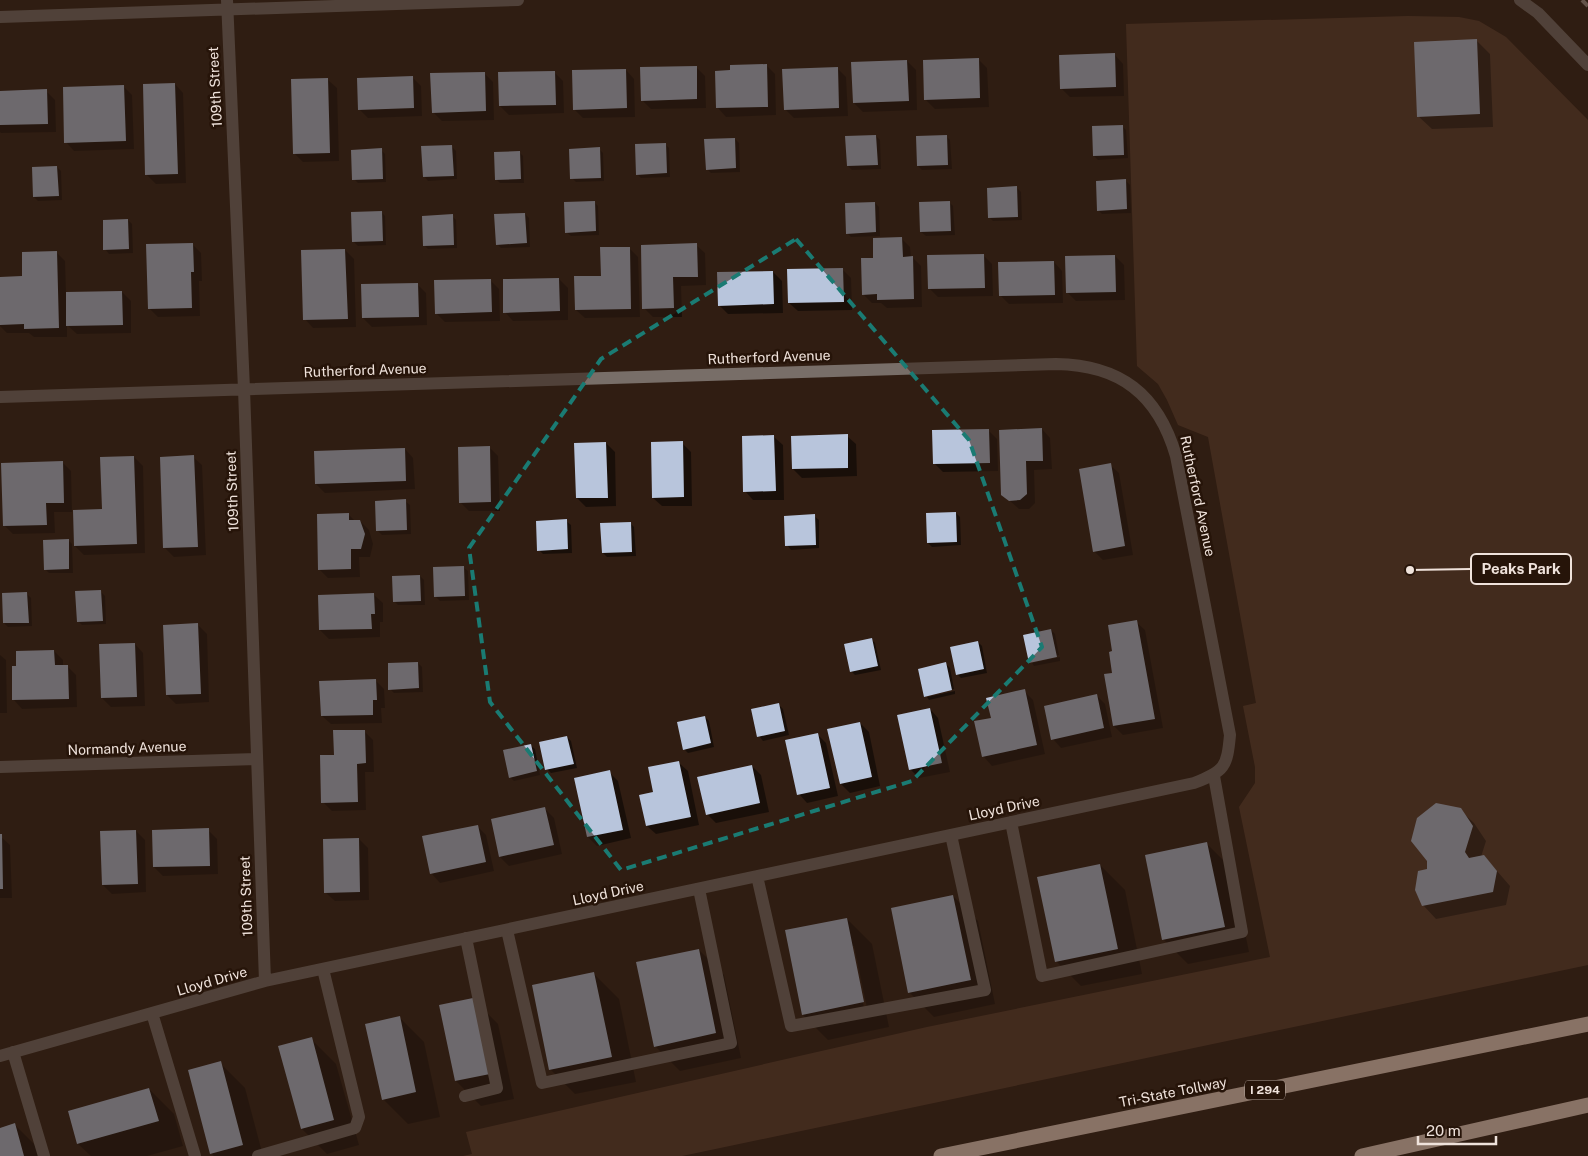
<svg xmlns="http://www.w3.org/2000/svg" width="1588" height="1156" viewBox="0 0 1588 1156" font-family="'Public Sans',sans-serif">
  <style>
    .green { fill: #5a3d2c }
    .shadow { fill: #0007; fill-rule: evenodd }
    .building { fill: #b8c5dc }
    .lines { fill: none; stroke-linecap: round; stroke-linejoin: round }
    .minor { stroke: #786e68; stroke-width: 12 }
    .highway { stroke: #f3d9ca; stroke-width: 15 }
    .rail { stroke: #a5958d; stroke-width: 4; stroke-dasharray: 10 5; stroke-linecap: butt }
    .marked { fill: none; stroke: #1a7b73; stroke-width: 4; stroke-dasharray: 10 6; stroke-linejoin: round }
    .labels { text-anchor: middle; stroke-width: 5; stroke-linejoin: round; paint-order: stroke }
    .shield { fill: #261409; stroke: #b3a49c; stroke-width: 1 }
    .shield-label { font-size: 12px; font-weight: bold; fill: #efe2db }
    .street-label { font-size: 14px; fill: #efe2db; stroke: #261409 }
    .leader { fill: none; stroke: #efe2db; stroke-width: 2 }
    .callout-dot { fill: #efe2db; stroke: #261409; stroke-width: 2 }
    .callout { fill: #261409; stroke: #efe2db; stroke-width: 2 }
    .callout-label { font-size: 15px; text-anchor: middle; font-weight: bold; fill: #efe2db }
  </style>
  <rect width="100%" height="100%" fill="#301d12"/>
  <path class="green" d="M1408,16L1459,17L1479,21L1506,37L1588,120V965L682,1156H463L472,1154L466,1132L927,1027L1270,957L1239,807L1255,783V767L1243,706L1256,703L1208,437L1178,425L1167,400L1158,384L1137,366L1126,24Z"/>
  <path class="shadow" d="M1476,40L1490,54L1493,127L1432,129L1418,116Z
    M1115,55L1123,64L1124,96L1070,97L1061,88Z
    M978,59L987,68L989,107L935,109L926,100Z
    M907,61L916,70L917,110L863,112L854,103Z
    M766,65L775,74L776,115L726,117L718,108L731,71Z
    M696,67L705,76L706,108L651,109L642,100Z
    M837,68L846,77L848,116L794,118L785,109Z
    M626,70L634,79L635,117L583,118L574,109Z
    M554,72L563,81L564,113L509,115L500,106Z
    M484,73L493,82L494,120L442,121L433,112Z
    M412,77L421,86L422,116L368,118L360,110Z
    M328,80L337,88L339,161L303,162L294,153Z
    M175,84L183,93L186,183L156,184L147,175Z
    M123,86L132,95L134,149L74,151L66,142Z
    M46,91L55,100L56,132L1,133L0,132V92Z
    M1122,126L1126,130L1128,158L1098,160L1094,156Z
    M876,136L880,140L881,169L852,170L848,166Z
    M946,136L950,140L952,169L922,170L918,166Z
    M735,139L739,143L740,172L711,173L707,169Z
    M665,144L669,148L670,177L641,178L637,174Z
    M452,147L456,151L457,179L428,181L424,176Z
    M599,149L603,153L604,181L576,182L572,178Z
    M381,150L385,154L386,182L358,183L354,179Z
    M519,152L523,156L524,183H500L496,179Z
    M57,167L61,171L62,200L38,201L34,197Z
    M1126,181L1130,185L1131,213L1102,214L1098,210Z
    M1017,188L1021,192L1022,220L993,221L989,217Z
    M594,202L598,206L599,235L571,236L566,232Z
    M949,202L953,206L955,235L926,236L921,232Z
    M875,203L879,207L880,236L851,237L847,233Z
    M381,212L385,216L386,245L358,246L354,242Z
    M525,214L529,218L530,247L501,248L497,244Z
    M452,216L456,220L457,248L428,249L424,245Z
    M128,220L132,224L133,253L109,254L105,249Z
    M901,238L910,247L911,258L912,257L921,266L922,307L887,308L881,303H872L863,294L875,259Z
    M193,245L201,253L202,281H199L200,316L158,317L149,308Z
    M696,245L705,253L706,285L681,286L682,317H653L644,308Z
    M629,248L638,257L640,317L585,318L576,310L602,277Z
    M345,250L354,259L356,327L313,328L305,319Z
    M56,252L65,261L66,293L122,292L131,301V333L77,334L67,325V337H34L29,333H7L0,326V278L24,277Z
    M983,255L992,264L993,296L938,297L929,288Z
    M1115,256L1124,265L1125,300L1076,301L1067,292Z
    M1054,262L1062,271L1063,303L1009,304L1000,295Z
    M842,269L851,278L852,310L798,311L789,303Z
    M773,272L782,281L783,313L728,314L719,305Z
    M559,279L568,288V320L513,321L505,312Z
    M490,280L499,289L500,321L445,322L436,313Z
    M417,284L426,293L427,325L372,327L363,318Z
    M1042,429L1050,438L1052,469L1034,470L1035,503L1029,509H1019L1002,494Z
    M988,430L997,439L998,471L943,472L934,463Z
    M847,436L856,444L857,476L802,478L793,469Z
    M774,437L783,445L784,500H753L745,491Z
    M606,443L615,452L616,506L586,507L577,498Z
    M682,443L691,452L692,506H662L653,498Z
    M490,448L498,456L500,511H469L460,502Z
    M405,449L413,458L415,489L325,493L316,484Z
    M134,457L143,466L145,553L84,555L75,546V511L73,512L103,510Z
    M193,457L202,465L206,555L174,557L165,548Z
    M62,462L71,471L72,512H54L55,533L13,534L4,525Z
    M1110,465L1119,473L1133,555L1103,560L1094,551Z
    M405,501L410,505L411,534L382,535L378,531Z
    M956,513L960,517L961,545L932,547L928,543Z
    M348,514L355,521H360L369,530L373,544L370,557H359L360,577L328,578L319,569Z
    M814,516L819,520V548L791,550L787,545Z
    M566,521L571,525L572,553L543,554L539,550Z
    M630,523L634,527L636,556L607,557L603,553Z
    M68,540L72,544L73,573H49L45,569Z
    M463,567L468,571L469,600L440,601L436,597Z
    M420,576L424,580L425,605H398L394,601Z
    M101,592L105,596L106,624L82,625L78,621Z
    M27,594L31,598L32,626L8,627L4,623Z
    M374,595L383,603V622H380V637L329,639L320,630Z
    M1136,622L1145,630L1163,728L1123,735L1114,726V652Z
    M198,625L207,634L209,702L176,704L167,695Z
    M1051,630L1055,634L1059,655L1032,661V663L1030,662Z
    M871,639L875,643L881,670L855,675L851,671Z
    M978,642L982,646L987,673L961,678L957,674Z
    M135,644L143,653L145,706L111,707L102,698Z
    M54,651L63,660V666H67L76,675L77,707L22,709L14,700Z
    M0,655L6,660L7,713H0Z
    M1060,657V661L1034,666L1032,663Z
    M418,663L422,667L423,692L394,693L390,689Z
    M946,664L950,668L954,689L926,695V697L925,696Z
    M375,680L384,689L385,708H381L382,723L331,724L322,716Z
    M955,691V694L929,700L927,697Z
    M1024,691L1033,700L1045,754L992,766L984,757L976,722L992,719Z
    M1097,696L1105,704L1112,737L1061,748L1053,739Z
    M779,705L783,709L789,735L763,741L759,736Z
    M930,709L938,718L950,772L919,778L911,770Z
    M705,717L709,721L714,747L688,753L684,749Z
    M860,723L869,732L880,786L850,793L841,784Z
    M364,731L373,740L374,772H365L366,810L332,811L323,802L335,756Z
    M817,734L826,743L838,796L807,803L799,794Z
    M567,737L571,741L577,768L551,773L547,769Z
    M530,745L535,749L540,775L514,781L510,777Z
    M679,763L688,771L699,825L656,834L647,826L655,793Z
    M752,766L761,775L769,812L716,823L707,814Z
    M609,772L618,781L631,838L597,846L588,837L576,779Z
    M545,809L554,818L562,854L509,866L500,857Z
    M1460,810L1474,823L1486,841L1481,857L1484,856L1510,886L1506,905L1436,919L1423,905L1428,870Z
    M477,826L486,835L494,871L440,883L432,874L424,837Z
    M208,830L217,839L218,874L163,876L154,867Z
    M136,831L145,840L146,892L112,894L103,885Z
    M0,836L10,845L12,898H0Z
    M359,839L368,848L369,900L335,901L326,893Z
    M1207,844L1232,869L1249,952L1188,964L1163,939Z
    M1100,865L1125,890L1142,974L1081,986L1056,961Z
    M953,896L978,921L995,1004L934,1017L909,992Z
    M847,919L872,944L889,1027L828,1040L803,1015ZM852,946H854L867,1008H864Z
    M699,950L724,975L741,1058L680,1071L655,1046Z
    M594,974L619,999L636,1082L575,1094L550,1069Z
    M473,999L498,1024L514,1099L481,1106L456,1081Z
    M399,1017L424,1042L440,1117L408,1124L383,1099Z
    M311,1039L336,1064L359,1145L327,1154L302,1129Z
    M220,1063L245,1088L263,1156H214L211,1153Z
    M149,1089L174,1114L183,1146L147,1156H91L78,1144L69,1112Z
    M15,1125L40,1150L42,1156H0V1129Z"/>
  <path class="building" d="M1477,39L1480,114L1417,117L1414,42Z
    M1115,53L1116,87L1060,89L1059,55Z
    M979,58L980,98L924,100L923,60Z
    M907,60L909,101L853,103L851,62Z
    M767,64L768,107L716,108L715,71L730,70V65Z
    M697,66V99L641,101L640,67Z
    M838,67L839,108L784,110L782,69Z
    M626,69L627,108L573,110L572,70Z
    M555,71L556,105L499,106L498,72Z
    M485,72L486,111L432,113L430,73Z
    M413,76L414,108L358,110L357,78Z
    M328,78L330,153L293,154L291,79Z
    M175,83L178,174L145,175L143,84Z
    M124,85L126,141L64,143L63,87Z
    M47,89L48,124L0,125V91Z
    M1123,125L1124,155L1093,156L1092,126Z
    M876,135L878,165L847,166L845,136Z
    M947,135L948,165L917,166L916,136Z
    M735,138L736,168L706,170L704,139Z
    M666,143L667,173L636,175L635,144Z
    M452,145L454,176L423,177L421,146Z
    M600,147L601,178L570,179L569,149Z
    M382,148L383,179L352,180L351,150Z
    M520,151L521,179L495,180L494,152Z
    M57,166L59,196L33,197L32,167Z
    M1126,179L1127,209L1097,211L1096,181Z
    M1017,186L1018,217L988,218L987,188Z
    M595,201L596,231L565,233L564,202Z
    M950,201L951,231L920,232L919,202Z
    M875,202L876,232L846,234L845,203Z
    M382,211L383,241L352,242L351,212Z
    M525,213L527,243L496,245L494,214Z
    M453,214L454,245L423,246L422,216Z
    M128,219L129,249L103,250V220Z
    M902,237L903,257L913,256L914,299L877,300V294L862,295L861,258H873V238Z
    M193,243L194,272H191L192,308L148,309L146,244Z
    M697,243L698,277H673L674,308L642,309L641,245Z
    M600,247H630L631,309L575,310L574,276H601Z
    M345,249L348,319L303,320L301,250Z
    M57,251L59,328L24,329V324L0,325V277L22,276V252Z
    M984,254L985,288L928,289L927,255Z
    M1115,255L1116,292L1066,293L1065,256Z
    M1054,261L1055,295L999,296L998,262Z
    M843,268L844,302L788,303L787,269Z
    M773,271L774,304L718,306L717,272Z
    M559,278L560,311L503,313V279Z
    M491,279L492,312L435,314L434,280Z
    M418,283L419,317L362,318L361,284Z
    M122,291L123,325L66,326V292Z
    M1042,428L1043,461H1026L1027,494L1020,500L1009,501L1001,495L999,430Z
    M989,429L990,463L933,464L932,430Z
    M848,434V468L792,469L791,436Z
    M774,435L776,491L743,492L742,436Z
    M683,441L684,497L652,498L651,442Z
    M606,442L608,498H576L574,443Z
    M490,446L491,502L459,503L458,447Z
    M405,448L406,481L315,484L314,451Z
    M194,455L198,547L163,548L160,457Z
    M134,456L137,544L74,546L73,510L102,509L100,457Z
    M63,461L64,503H46L47,525L3,526L1,463Z
    M1111,463L1125,546L1093,552L1079,469Z
    M406,499L407,530L376,531L375,501Z
    M956,512L957,542L927,543L926,513Z
    M349,513V520H360L365,534L361,549H351V569L318,570L317,514Z
    M815,514L816,545L785,546L784,516Z
    M567,519L568,549L537,551L536,521Z
    M631,522L632,552L602,553L600,523Z
    M69,539V569L44,570L43,540Z
    M464,566L465,596L434,597L433,567Z
    M420,575L421,601L393,602L392,576Z
    M101,590L103,621L77,622L75,591Z
    M27,592L29,623H3L2,593Z
    M374,593L375,614H371L372,629L319,630L318,595Z
    M1137,620L1155,719L1113,726L1104,674L1112,673L1109,652L1112,651L1108,625Z
    M198,623L201,694L166,695L163,625Z
    M1051,629L1057,657L1029,663L1023,635Z
    M872,638L878,666L850,672L844,644Z
    M978,641L984,669L956,675L950,647Z
    M135,643L137,697L101,698L99,644Z
    M54,650L55,665H68L69,699L12,700V666H16V651Z
    M418,662L419,688L388,690V663Z
    M946,662L952,690L924,697L918,669Z
    M376,679L377,700H373V715L321,716L319,681Z
    M1025,689L1037,745L982,757L974,721L991,718L986,698Z
    M1097,694L1104,728L1051,740L1044,706Z
    M779,703L785,731L757,737L751,709Z
    M930,708L942,763L909,770L897,715Z
    M705,716L711,743L683,750L677,722Z
    M860,722L872,777L840,784L827,729Z
    M333,730H365L366,763L357,764L358,802L321,803L320,755H334Z
    M818,733L830,788L797,795L785,740Z
    M567,736L574,764L545,770L539,742Z
    M531,744L537,771L509,778L503,750Z
    M679,761L691,817L646,826L639,795L653,792L648,767Z
    M752,765L760,803L706,815L697,777Z
    M610,770L623,830L587,837L574,778Z
    M1436,803L1461,808L1473,826L1465,852L1469,858L1484,855L1497,871L1493,892L1422,906L1415,890L1418,871L1427,869V861L1411,841L1417,818Z
    M545,807L554,845L499,857L491,819Z
    M478,825L486,862L430,874L422,836Z
    M209,828L210,866L153,867L152,830Z
    M136,830L138,884L102,885L100,831Z
    M0,834H2L3,889H0Z
    M359,838L360,892L324,893L323,839Z
    M1207,842L1225,927L1162,940L1145,855Z
    M1100,864L1118,949L1055,962L1037,877Z
    M953,895L971,980L908,993L891,908Z
    M847,918L864,1002L802,1015L785,930Z
    M699,949L716,1033L654,1047L636,962Z
    M594,972L612,1057L549,1070L532,985Z
    M473,998L490,1074L455,1081L439,1005Z
    M400,1016L416,1092L382,1100L365,1024Z
    M312,1037L334,1120L301,1129L278,1046Z
    M221,1061L243,1145L210,1154L188,1070Z
    M149,1088L159,1121L77,1144L68,1111Z
    M15,1123L24,1156H0V1128Z"/>
  <g class="lines">
    <path class="minor" d="M227,0L244,389L265,981
      M1520,0L1538,13L1588,65
      M0,17L518,0
      M0,397L1056,364C1120,365 1158,394 1176,456L1230,735C1227,767 1225,771 1194,783L265,981L0,1056
      M0,767L256,759
      M1011,822L1042,976L1242,932L1214,776
      M757,876L791,1026L985,990L951,835
      M507,930L542,1083L731,1043L699,889
      M152,1013L195,1156
      M13,1052L44,1156
      M465,1096L497,1088L466,938
      M258,1156L355,1128L359,1117L323,969"/>
    <path class="highway" d="M941,1156L1588,1024
      M1362,1156L1588,1105"/>
    <path class="rail" d="M1582,0L1588,6"/>
  </g>
  <path d="M0 0H1588V1156H0ZM796,239L969,440L1042,647L912,781L621,870L490,702L469,548L601,359Z" fill="#301d12" fill-opacity=".55" fill-rule="evenodd"/>
  <path class="marked" d="M796,239L969,440L1042,647L912,781L621,870L490,702L469,548L601,359Z"/>
  <g class="labels">
    <rect class="shield" x="1245" y="1080.5" width="40" height="19" rx="4"/>
    <g class="shield-label">
      <text x="1265" y="1094">I 294</text>
    </g>
    <g class="street-label">
      <text transform="translate(215 87) rotate(-93)" y="5">109th Street</text>
      <text transform="translate(769 357) rotate(-2)" y="5">Rutherford Avenue</text>
      <text transform="translate(365 370) rotate(-2)" y="5">Rutherford Avenue</text>
      <text transform="translate(232 491) rotate(-92)" y="5">109th Street</text>
      <text transform="translate(1198 496) rotate(78)" y="5">Rutherford Avenue</text>
      <text transform="translate(127 748) rotate(-2)" y="5">Normandy Avenue</text>
      <text transform="translate(1004 808) rotate(-12)" y="5">Lloyd Drive</text>
      <text transform="translate(608 893) rotate(-12)" y="5">Lloyd Drive</text>
      <text transform="translate(246 896) rotate(-92)" y="5">109th Street</text>
      <text transform="translate(212 981) rotate(-16)" y="5">Lloyd Drive</text>
      <text transform="translate(1173 1092) rotate(-11)" y="5">Tri-State Tollway</text>
    </g>
  </g>
  <path class="leader" d="M1410 570L1471 569"/>
  <circle class="callout-dot" cx="1410" cy="570" r="5"/>
  <rect class="callout" x="1471" y="554" width="100" height="30" rx="5"/>
  <g class="callout-label">
    <text x="1521" y="574">Peaks Park</text>
  </g>
  <path d="M1418 1136v8h78v-8" fill="none" stroke="#efe2db" stroke-width="2.5"/>
  <text x="1426" y="1136" font-size="15" fill="#efe2db" stroke="#261409" stroke-width="4" paint-order="stroke">20 m</text>
</svg>
